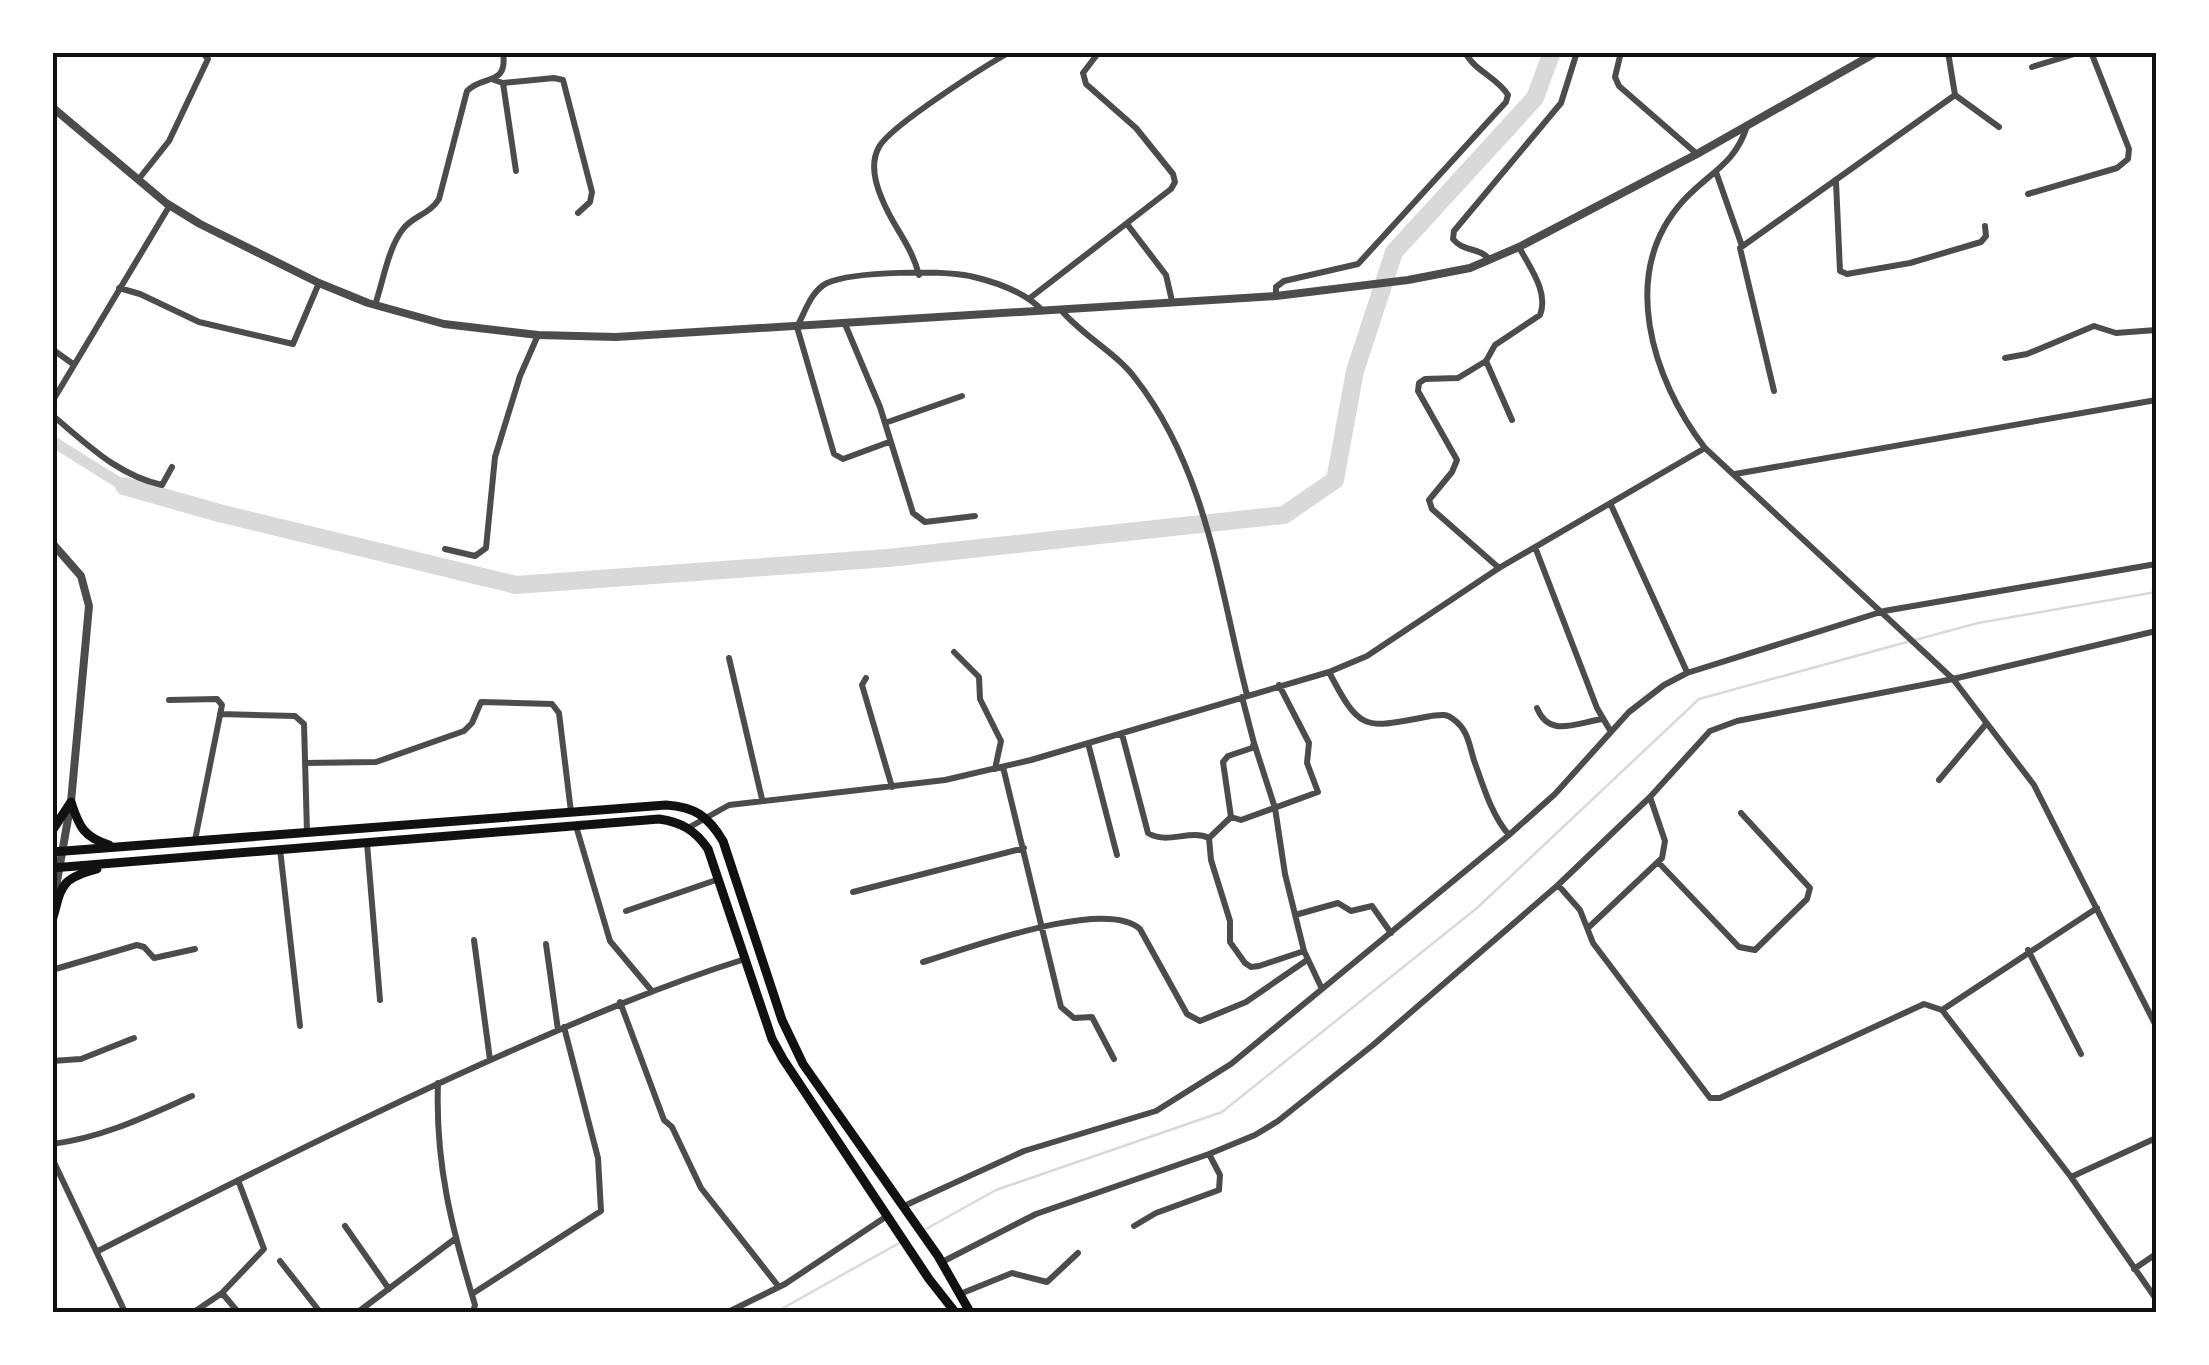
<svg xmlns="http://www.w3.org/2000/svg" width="2209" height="1365" viewBox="0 0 2209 1365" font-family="'Fira Sans',sans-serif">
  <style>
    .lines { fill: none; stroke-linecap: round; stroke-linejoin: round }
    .stream { stroke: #d9d9d9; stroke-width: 2.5 }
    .canal { stroke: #d9d9d9; stroke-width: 11 }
    .river { stroke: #d9d9d9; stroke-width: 18 }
    .minor { stroke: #4c4c4c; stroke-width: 6 }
    .tertiary { stroke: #4c4c4c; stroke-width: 8 }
    .primary { stroke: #111; stroke-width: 9 }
    .neatline { fill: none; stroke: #111; stroke-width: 4 }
  </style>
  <rect width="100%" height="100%" fill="#fff"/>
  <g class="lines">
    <path class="stream" d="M1915,640L1978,623L2156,592
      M926,1229L996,1190L1222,1112L1477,908L1699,699L1907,642
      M776,1312L901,1242"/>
    <path class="canal" d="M52,441L124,486"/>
    <path class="river" d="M124,486L219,513L516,585L888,558L1284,515L1335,480L1355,371L1394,252L1535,98L1552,52"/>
    <path class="minor" d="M1621,52L1615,77L1619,86L1697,154
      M2032,67L2081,52
      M494,80L503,83L554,78L563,80L592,192L590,202L578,213
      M503,83L516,171
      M1955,95L1999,127
      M1747,126C1735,165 1708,173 1683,201C1618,273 1652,379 1705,448L1953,679L2034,785L2156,1026
      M1716,172L1742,246
      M138,180L169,141L208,59L202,52
      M1836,182L1840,271L1847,274L1910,263L1981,242L1986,236L1985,226
      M2028,194L2117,168L2128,159L2129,149L2091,52
      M1127,224L1166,275L1172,301
      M1490,260C1480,247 1463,252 1453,239L1454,231L1561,103L1577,52
      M919,275C911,244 893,227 882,199C875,183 870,163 879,147C890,126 985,66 1010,52
      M119,288L140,294L199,322L293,344L319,283
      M1276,296V287L1284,281L1358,264L1506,102L1508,95C1497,77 1474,71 1465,52
      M1030,298L1171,189L1175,182L1173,174L1136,128L1086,84L1083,73L1099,52
      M375,305C383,282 388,248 403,229C413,216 430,214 439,199L467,91C484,74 508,87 503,52
      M1061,310C1083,336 1115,352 1135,378C1207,470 1219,586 1247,695
      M845,324L880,407L913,513L925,522L975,516
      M52,349L73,364
      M2005,358L2027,354L2094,326L2116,333L2156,330
      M1486,361L1458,378L1425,379L1419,383L1418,391L1457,460L1452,472L1429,500L1432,509L1499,568
      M1774,391L1740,248L1955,95L1948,52
      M52,402L170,205
      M52,415C87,444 117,475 162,485L172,467
      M1512,420L1486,361L1495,345L1540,315C1549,292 1530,268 1519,247
      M885,423L962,396
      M889,442L843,459L834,454L797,327C805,312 811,291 827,283C854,271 945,270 974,277C999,283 1025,292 1043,311
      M1735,474L2156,400
      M1611,505L1687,672
      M1535,547L1597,708L1611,732
      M445,549L475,556L486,548L495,457L520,376L538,335
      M954,652L979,677L980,699L1001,741L995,769
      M729,658L762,799
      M1329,672C1361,734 1365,728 1431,716C1440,715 1446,713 1453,719C1470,731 1469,748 1476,766C1484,789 1493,817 1509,835
      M866,678L862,685L892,787
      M169,700L217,699L222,705L195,840
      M1537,708C1549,738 1575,723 1603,719
      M220,714L295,716L304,724L307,832
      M1122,734L1148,833C1167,845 1190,829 1209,838L1211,860L1230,921V942L1245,963L1251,967L1259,966L1304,951L1322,989
      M1088,743L1117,855
      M1254,743L1275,808L1285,874L1304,951
      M305,763L376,762L464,731L472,723L481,702L552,704L559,713L571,812
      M1003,767L1061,1007L1074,1018L1092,1017L1114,1059
      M1939,780L1986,724
      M1231,817L1223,762L1228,756L1252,748L1254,743L1242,697
      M576,826L610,941L651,990
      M688,828L729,805L945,780L1031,760L1329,672L1367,656L1499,568L1705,448
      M1209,838L1231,817L1241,820L1318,792L1307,763L1309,743L1279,685
      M367,843L380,1000
      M280,849L300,1026
      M1658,862L1739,947L1755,950L1807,899L1810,888L1741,813
      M1558,885L1580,910L1593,943L1710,1098H1720L1924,1004L1942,1010L2071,1177L2156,1299
      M853,892L1024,848
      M626,911L719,879
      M1295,915L1338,903L1351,911L1372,906L1391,933
      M1588,928L1662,858L1665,841L1650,797
      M474,940L490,1060
      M546,944L558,1030
      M2028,950L2081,1054
      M923,962C967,949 1104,897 1140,929L1187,1014L1200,1021L1246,1002L1307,960
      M52,970L137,945L144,947L154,958L195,949
      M620,1002L664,1120L672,1127L701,1188L779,1287
      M1942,1010L2097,908
      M52,1061L81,1059L134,1038
      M438,1083C435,1164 452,1229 475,1305L473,1312
      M52,1144C102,1138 147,1116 192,1096
      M52,1158L125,1312
      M2071,1177L2156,1138
      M904,1206L1024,1151L1156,1111L1231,1064L1509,835L1555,794L1629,712L1664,685L1687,673L1884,611L2156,564
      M345,1226L389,1289
      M1134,1226L1156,1213L1219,1190L1220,1175L1209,1154
      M98,1251C232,1183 366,1115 504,1054C583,1019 662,985 745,959
      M280,1261L320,1312
      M942,1262L1036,1214L1209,1154L1255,1135L1278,1121L1373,1045L1558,885L1650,797L1710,731L1737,721L1953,679L2156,631
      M2134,1269L2156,1254
      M472,1294L601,1211L598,1158L564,1027
      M960,1294L1012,1273L1047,1282L1078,1253
      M194,1312L222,1293
      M238,1312L222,1293L264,1249L238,1180
      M358,1312L456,1238
      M728,1312L785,1284L887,1216"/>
    <path class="tertiary" d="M52,107L166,203L200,224L319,283L368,303L444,324L538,335L616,337L1276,296L1408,280L1470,268L1519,247L1697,154L1877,52
      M52,543L81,576L89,606L71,802L53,904"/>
    <path class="primary" d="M71,802C79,827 84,837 109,845
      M52,831L71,802
      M52,852L666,805C695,807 708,816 723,841L782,1020L803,1064L938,1256L970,1312
      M52,868L659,819C681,822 695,830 708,849L772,1039L783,1059L929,1279L955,1312
      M52,921C62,886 59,879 97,869"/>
  </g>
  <rect width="2209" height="1365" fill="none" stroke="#ffffff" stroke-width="110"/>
  <rect x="55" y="55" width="2099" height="1255" class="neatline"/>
</svg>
